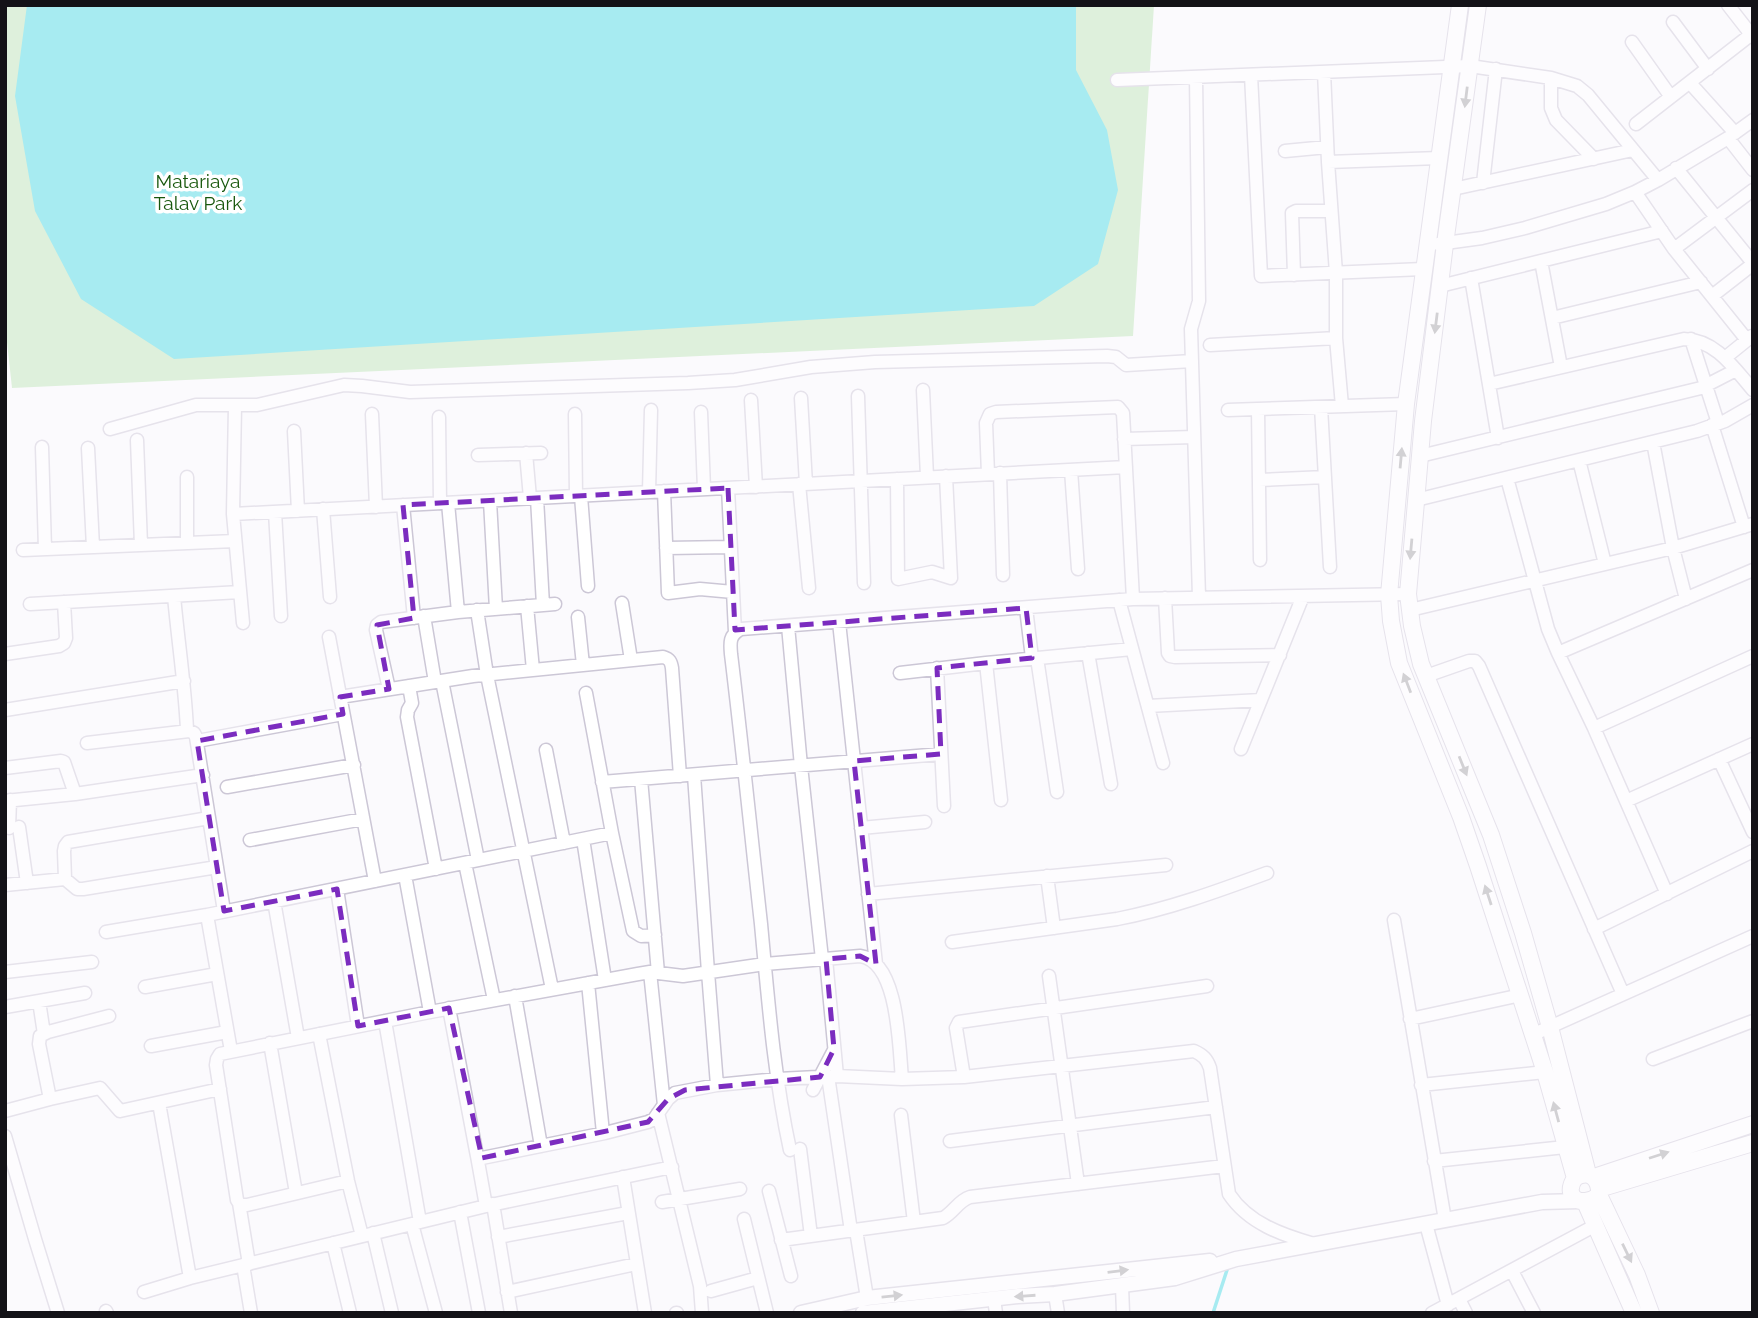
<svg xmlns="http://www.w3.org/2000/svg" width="1758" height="1318" viewBox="0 0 1758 1318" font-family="Raleway,sans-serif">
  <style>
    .green { fill: #bae5b3 }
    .water { fill: #41d9e2 }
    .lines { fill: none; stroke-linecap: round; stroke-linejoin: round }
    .stream { stroke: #41d9e2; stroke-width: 3.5 }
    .minor-casing { stroke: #ccc7d6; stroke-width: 15 }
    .tertiary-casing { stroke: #ccc7d6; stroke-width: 17 }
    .secondary-casing { stroke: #ccc7d6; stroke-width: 18 }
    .minor { stroke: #fff; stroke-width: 12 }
    .tertiary { stroke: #fff; stroke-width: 14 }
    .secondary { stroke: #fff; stroke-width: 16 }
    .oneway { fill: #a1a0a2 }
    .marked { fill: none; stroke: #7b2cbf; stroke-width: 5; stroke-dasharray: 14 9; stroke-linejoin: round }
    .labels { text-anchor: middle; stroke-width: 7; stroke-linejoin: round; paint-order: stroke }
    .park-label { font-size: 19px; fill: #17570c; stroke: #fff }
  </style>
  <rect width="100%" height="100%" fill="#fbfafd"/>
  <path class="green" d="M5,5H1154L1133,336L12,388L5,324Z"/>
  <path class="water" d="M27,5H1076V70L1107,130L1118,190L1098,264L1034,306L174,359L81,299L35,211L15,96Z"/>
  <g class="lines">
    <path class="stream" d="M1213,1313L1227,1270"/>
    <defs>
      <path id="minor" d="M1728,5L1753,37
        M1673,22L1708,69
        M1632,42L1671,97
        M1324,72L1328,162L1336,273V338L1342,406
        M1251,75L1261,276L1423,269
        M1196,77L1199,301L1191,329L1199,597
        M1551,78V108L1556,120L1594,159
        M1117,80L1470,66L1551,78L1577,86L1588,95L1658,180
        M1690,83L1735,133
        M1636,124L1753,33
        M1728,138L1753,170
        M1285,151L1327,147
        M1328,162L1439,158
        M1676,168L1753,263
        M1483,183L1496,69
        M1453,189L1633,150
        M1635,192L1674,249L1747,340
        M1438,244L1482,238L1525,228L1606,204L1635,192L1658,180L1728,138L1753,120
        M1674,249L1753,190
        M1541,261L1561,367
        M1294,275L1292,213L1296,211H1331
        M1471,278L1498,438
        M1440,286L1662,231
        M1712,296L1753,264
        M1552,318L1701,282
        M1691,339L1718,423
        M1210,345L1336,338
        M1726,357L1752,336
        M1489,384L1684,339C1716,340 1734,368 1753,390
        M923,390L927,477
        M858,396L864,583
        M801,398L806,484
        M751,400L756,487
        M235,406L233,514L243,623
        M1321,407L1330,567
        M1258,409L1260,560
        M1228,410L1406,404
        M701,412L704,489
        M372,414L376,507
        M575,414L576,496
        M439,417L440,503
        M1712,425L1744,527
        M110,429L196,405H257L344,385L362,386L410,392L688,383L735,380L811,367L875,362L1107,356L1116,357L1126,365L1192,361
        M294,431L298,511
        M1124,439L1194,437
        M137,440L141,545
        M1653,442L1673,548L1686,599
        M42,447L45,549
        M88,448L93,547
        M526,453L530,498
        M478,455L541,453
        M1420,456L1701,388L1736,370
        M1579,460L1605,564
        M1071,470L1078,569
        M1000,473L1003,575
        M988,474L986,423L990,414L996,412L1118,407L1123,413L1133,599
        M1507,478L1548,629L1558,653L1594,728L1667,894
        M897,479L898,579L932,572L951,578L946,476
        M1259,480L1325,477
        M799,484L809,588
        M728,488L735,632
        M664,491L668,593L700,589L733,592
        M649,492L651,410
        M581,496L588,586
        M537,498L543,605
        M1416,500L1697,431L1725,421L1753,405
        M490,501L496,609
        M448,503L458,612
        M403,505L414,618
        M323,509L330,597
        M275,512L281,616
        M233,514L1126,467
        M187,543V477
        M666,548L731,547
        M23,550L235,541
        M174,596C178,641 185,685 187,730L189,731
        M1165,598L1168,653L1170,656L1175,657L1280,655
        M1119,600L1163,763
        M622,603L631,660
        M30,604L240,592
        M527,606L533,670
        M1026,608L1032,658
        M477,610L487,675L552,989
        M1410,610L1673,548L1753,524
        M424,616L435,682
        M578,617L583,665
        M839,622L876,964
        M788,626L801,766L822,959
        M329,637L375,881
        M1088,653L1111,784
        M1558,653L1753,570
        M5,654L59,646L64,643L66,638L64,602
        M1037,658L1057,792
        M986,663L1001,800
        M937,668L944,806
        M900,673L986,663L1132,649
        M1426,676L1469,661H1475L1479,666L1623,994
        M442,681L478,860
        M409,686L412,703L408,710L407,717L436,869
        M389,689L376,630L377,625L381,622L458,612L555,604
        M586,693L612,833L633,931L641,936L655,935
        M340,697L473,676L663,657C670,659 671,662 672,668L680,776
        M1148,706L1261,700
        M5,710L184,681
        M1594,728L1753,656
        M197,741L343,714
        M87,743L189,731L194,733L196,737L224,911
        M1241,749L1303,596
        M546,750L564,843
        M1719,759L1753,832
        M5,768L61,761L64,762L75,794
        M694,775L708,972L717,1085
        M641,779L658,973
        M602,782L941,754
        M227,787L354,765
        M5,801L75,794L203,775
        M1626,801L1753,744
        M19,827L27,883
        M9,828L10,800
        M861,828L925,822
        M583,839L605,980
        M250,840L363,819
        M465,863L494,1000
        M405,875L430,1012
        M1047,876L1054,928
        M65,879L64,851L65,846L68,842L209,818
        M5,885L65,879L77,889H83L217,867
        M337,889L358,1026
        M868,894L1166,865
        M274,901L298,1038
        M207,915L231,1051
        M1394,920L1445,1220
        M1594,929L1753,851
        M106,932L207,915L612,833
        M952,942L1117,919C1169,909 1218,891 1267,873
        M826,959L837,1076
        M5,972L92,962
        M650,972L664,1105
        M1049,976L1078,1184
        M588,983L603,1133
        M145,987L217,974
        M515,996L541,1146
        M39,1001L44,1034
        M5,1007L85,993
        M449,1008L476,1151L477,1156L482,1158L605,1133L648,1122L654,1119L668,1099L675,1093L717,1085L778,1079L837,1076L902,1079L964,1077L1194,1051C1203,1055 1207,1059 1210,1068L1229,1194C1248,1223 1282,1235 1314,1244
        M1410,1019L1521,995
        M385,1021L420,1222
        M319,1034L348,1181L362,1236
        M1532,1035L1753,936
        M270,1043L296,1193
        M151,1046L227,1032
        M1653,1059L1753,1021
        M828,1076L851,1231
        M964,1077L956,1028L959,1022L1207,986
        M1421,1085L1545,1072
        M813,1090L834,1050
        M50,1099L39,1044L40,1036L48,1032L109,1016
        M159,1103L190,1278
        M5,1111L50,1099L100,1088L120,1111L220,1089
        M658,1113L700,1286L702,1313
        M901,1115L914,1222
        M5,1136L35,1239L58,1313
        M950,1141L1216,1107
        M800,1149L811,1236
        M790,1150C774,1076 768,999 761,924C751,834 742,744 731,654C730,643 729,635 741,629L1133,599L1408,594
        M477,1156L486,1206
        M1434,1161L1565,1147
        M623,1177L645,1313
        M348,1181L247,1205H240L237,1200L216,1065L217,1059L220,1054L430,1012L638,974L650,972L683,976L765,964L860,956C899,961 899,1048 902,1079
        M769,1191L791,1276
        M662,1202L740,1189
        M239,1203L249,1264
        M493,1204L511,1313
        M460,1212L479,1313
        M744,1219L767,1313
        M412,1224L436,1313
        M1426,1224L1448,1305
        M856,1230L867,1298
        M373,1233L392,1313
        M498,1237L628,1213
        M781,1240L943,1218C954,1212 958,1201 970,1197L1224,1166
        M333,1243L350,1313
        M243,1265L251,1313
        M1512,1271L1534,1313
        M1122,1286L1123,1313
        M711,1291L758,1278
        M144,1292L190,1278L486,1206L672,1167
        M507,1292L636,1264
        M1055,1294L1058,1313
        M994,1299L996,1313
        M1459,1299L1466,1313
        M106,1311L107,1313
        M676,1313H677
        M1432,1313L1596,1225"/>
      <path id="tertiary" d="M801,1313L867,1298L1210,1261
        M863,1313L1018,1296L1055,1294L1175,1278L1236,1259L1542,1202L1579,1201"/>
      <path id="secondary" d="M1460,5L1406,404L1389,595L1391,621L1399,663L1461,817L1478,866L1545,1072L1575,1178C1562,1197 1581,1209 1599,1195C1600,1179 1590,1169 1575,1178
        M1478,5L1445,244L1423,421L1408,594L1412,626L1421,664L1491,835L1523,933L1550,1027L1588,1174
        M1594,1177L1753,1124
        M1599,1189L1753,1143
        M1599,1195L1637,1275L1651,1313
        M1585,1202L1634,1313"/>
    </defs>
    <use href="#minor" class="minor-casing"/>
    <use href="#tertiary" class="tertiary-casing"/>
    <use href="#secondary" class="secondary-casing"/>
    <use href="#minor" class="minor"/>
    <use href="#tertiary" class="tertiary"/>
    <use href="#secondary" class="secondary"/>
  </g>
  <defs><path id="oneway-solid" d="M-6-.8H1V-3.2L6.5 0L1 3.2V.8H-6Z" transform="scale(1.75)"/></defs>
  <g class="oneway">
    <use href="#oneway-solid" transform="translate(1466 97) rotate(97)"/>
    <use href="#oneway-solid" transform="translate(1436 323) rotate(97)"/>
    <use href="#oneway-solid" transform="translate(1401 458) rotate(-85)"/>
    <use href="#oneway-solid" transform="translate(1411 549) rotate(95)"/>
    <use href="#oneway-solid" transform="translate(1407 683) rotate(-111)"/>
    <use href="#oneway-solid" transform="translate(1463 766) rotate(68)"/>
    <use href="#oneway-solid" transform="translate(1488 895) rotate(-108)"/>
    <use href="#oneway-solid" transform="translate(1556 1112) rotate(-105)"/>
    <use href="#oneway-solid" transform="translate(1659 1155) rotate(-18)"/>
    <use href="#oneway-solid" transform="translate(1627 1253) rotate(64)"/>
    <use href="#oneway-solid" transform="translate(1118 1271) rotate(-7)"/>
    <use href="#oneway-solid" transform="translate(892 1296) rotate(-6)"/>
    <use href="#oneway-solid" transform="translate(1025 1296) rotate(176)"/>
  </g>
  <path d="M0 0H1758V1318H0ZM728,488L735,630L1026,608L1032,658L937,668L941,754L854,761L876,964L860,956L826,959L834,1049L820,1077L685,1090L668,1099L648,1122L482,1158L449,1008L358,1026L337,889L224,911L197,741L343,714L340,697L389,689L377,625L414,618L403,505Z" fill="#fbfafd" fill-opacity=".55" fill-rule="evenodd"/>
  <path class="marked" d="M728,488L735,630L1026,608L1032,658L937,668L941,754L854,761L876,964L860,956L826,959L834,1049L820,1077L685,1090L668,1099L648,1122L482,1158L449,1008L358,1026L337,889L224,911L197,741L343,714L340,697L389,689L377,625L414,618L403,505Z"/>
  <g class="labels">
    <g class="park-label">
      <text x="198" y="188">Matariaya<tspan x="198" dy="22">Talav Park</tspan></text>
    </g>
  </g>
  <rect width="1758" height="1318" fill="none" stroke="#131217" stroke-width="14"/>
</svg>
